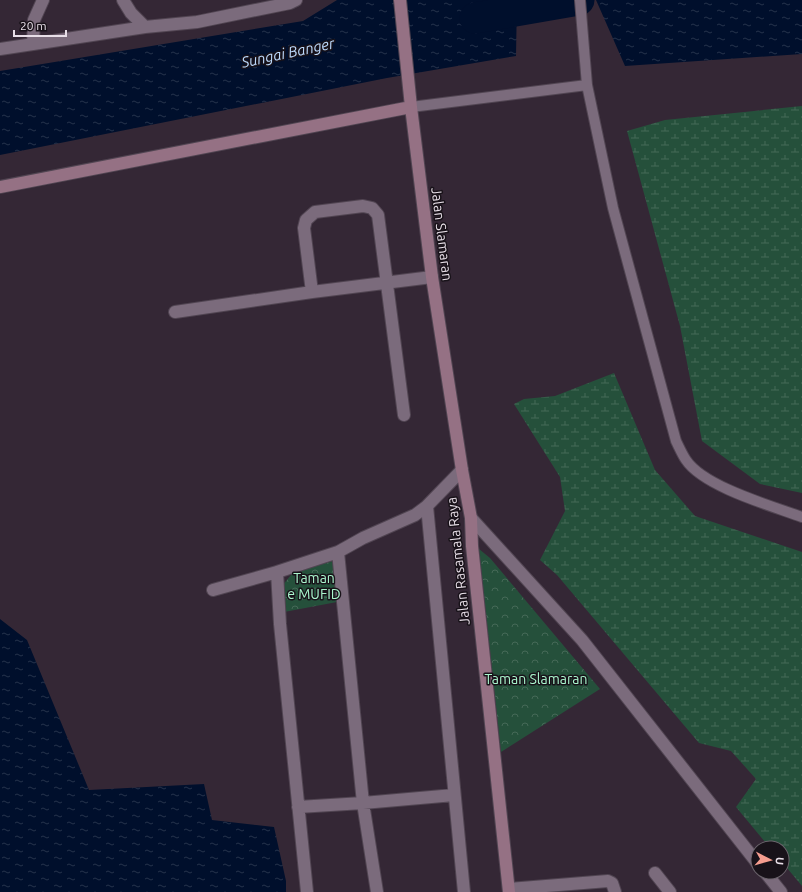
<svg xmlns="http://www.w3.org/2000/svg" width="802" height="892" viewBox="0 0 802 892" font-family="Ubuntu,sans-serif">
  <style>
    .wetland { fill: url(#wetland-marsh) }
    .park { fill: url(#park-crowns) }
    .water { fill: url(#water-ripples) }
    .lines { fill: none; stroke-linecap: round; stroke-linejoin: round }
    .river { stroke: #000f2c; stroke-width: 31 }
    .lane-casing { stroke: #514552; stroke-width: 12 }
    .street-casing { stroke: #514552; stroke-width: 14 }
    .secondary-casing { stroke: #514552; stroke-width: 14 }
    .lane { stroke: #7b6b7c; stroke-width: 10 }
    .street { stroke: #7b6b7c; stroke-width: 12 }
    .secondary { stroke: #957184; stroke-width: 12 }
    .labels { text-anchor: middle; stroke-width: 3; stroke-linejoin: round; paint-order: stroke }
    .street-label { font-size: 14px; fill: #e8dfe8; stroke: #181219 }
    .park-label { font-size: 14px; fill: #aaf7ce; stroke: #181219 }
    .water-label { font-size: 15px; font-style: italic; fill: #bddafd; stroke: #181219 }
  </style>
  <defs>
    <pattern id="wetland-marsh" width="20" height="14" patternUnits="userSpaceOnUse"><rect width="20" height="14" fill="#25503b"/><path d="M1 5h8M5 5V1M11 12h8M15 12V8" fill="none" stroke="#456957"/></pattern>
    <pattern id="park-crowns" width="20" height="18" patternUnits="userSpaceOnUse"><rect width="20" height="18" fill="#25503b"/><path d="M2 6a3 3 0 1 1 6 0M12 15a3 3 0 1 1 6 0" fill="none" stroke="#456957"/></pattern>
    <pattern id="water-ripples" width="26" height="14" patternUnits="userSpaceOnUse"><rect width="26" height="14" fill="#000f2c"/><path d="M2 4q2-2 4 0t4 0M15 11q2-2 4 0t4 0" fill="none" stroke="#25324b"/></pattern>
  </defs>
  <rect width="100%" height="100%" fill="#342735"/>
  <path class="wetland" d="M802,106V493L760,484L702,441L680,326L627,131L665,120Z
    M614,373L655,470L695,516L802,552V886L782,862V848H770L736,807L756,779L731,751L699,743L557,575L540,560L565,511L560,477L514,404L524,399L555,396Z"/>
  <path class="park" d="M479,549L490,558L600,689L501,752Z
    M333,558L337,602L284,612L282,586L295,570Z"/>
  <path class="water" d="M337,0H517L516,56L387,78L0,155V71L303,21Z
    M596,0H802V54L625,66Z
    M0,619L27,640L89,790L204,784L212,820L274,827L286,881V892H0Z"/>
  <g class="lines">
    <path class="river" d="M475,18L579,0"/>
    <defs>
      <path id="lane" d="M580,0L587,85L613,208L676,441C679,447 682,454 686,460C704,487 772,506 802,517
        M411,107L587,85"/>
      <path id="street" d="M123,0L131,13L145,27L197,22L290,3L296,0
        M33,44L34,20L43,0
        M0,49L145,27
        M175,312L312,292
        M404,415L378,215L372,208L363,206L315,212L306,220L304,228L312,292L432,277
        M462,470L427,506L464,892
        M471,518L582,640L758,864
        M338,552L363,803L377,892
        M213,590L277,572
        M298,807L363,803L454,795
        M765,872L781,892
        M655,873L670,892
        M509,889L608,881L612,883L615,892
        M307,892L280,624L277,572L338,552L363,538L415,515L427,506"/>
      <path id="secondary" d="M400,0L411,107L432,277L462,470L471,518L472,546L509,892
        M0,187L411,107"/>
    </defs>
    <use href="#lane" class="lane-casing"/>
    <use href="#street" class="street-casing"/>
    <use href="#secondary" class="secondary-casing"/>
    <use href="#lane" class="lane"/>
    <use href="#street" class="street"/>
    <use href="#secondary" class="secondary"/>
  </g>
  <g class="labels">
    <g class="street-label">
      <text transform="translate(442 234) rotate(83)" y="5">Jalan Slamaran</text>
      <text transform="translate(458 561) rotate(-96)" y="5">Jalan Rasamala Raya</text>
    </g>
    <g class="park-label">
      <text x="314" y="583">Taman<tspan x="314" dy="16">e MUFID</tspan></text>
      <text x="536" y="684">Taman Slamaran</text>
    </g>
    <g class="water-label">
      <text transform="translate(288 53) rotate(-12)" y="5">Sungai Banger</text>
    </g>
  </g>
  <g transform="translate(770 860) rotate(96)"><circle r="19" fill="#181219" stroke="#6b646c"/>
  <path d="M0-3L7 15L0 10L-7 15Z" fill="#f59d8f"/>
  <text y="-6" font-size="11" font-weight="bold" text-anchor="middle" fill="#e8dfe8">U</text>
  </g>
  <path d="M14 30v6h52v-6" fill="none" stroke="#e8dfe8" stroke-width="2"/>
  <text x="20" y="30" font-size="12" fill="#e8dfe8" stroke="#181219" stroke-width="3" paint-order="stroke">20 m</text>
</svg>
